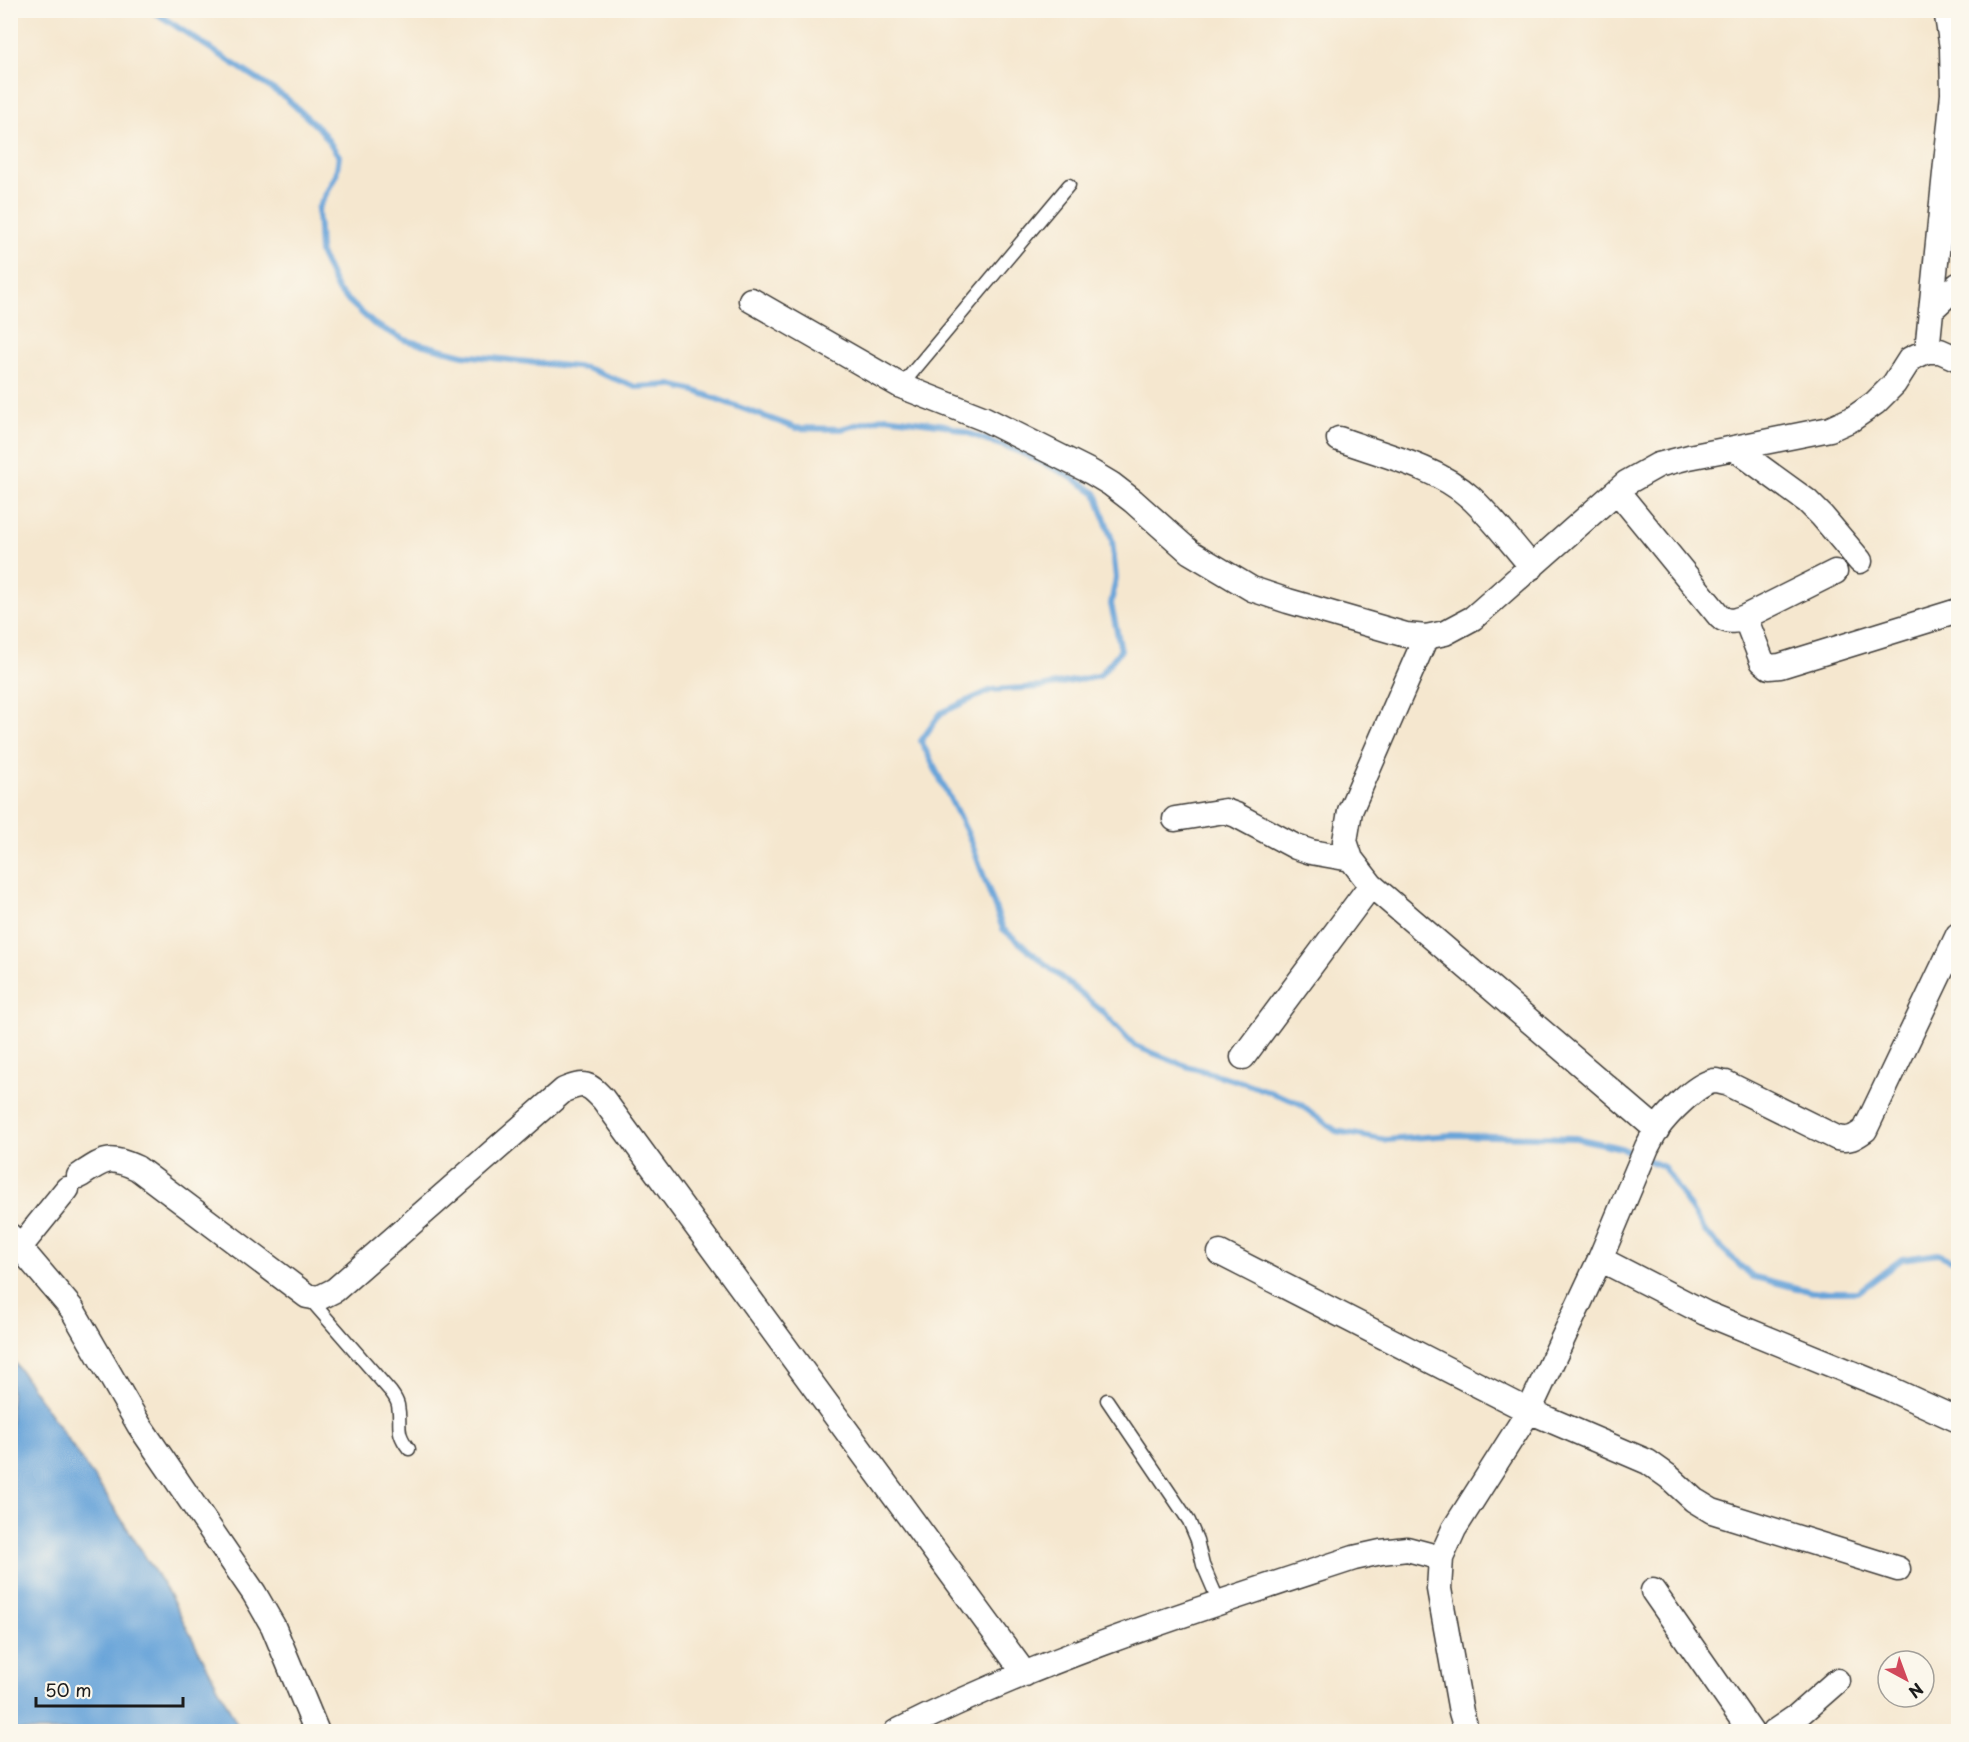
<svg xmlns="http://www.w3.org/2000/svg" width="1969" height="1742" viewBox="0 0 1969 1742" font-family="'Playpen Sans',sans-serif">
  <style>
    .water { fill: #69a4d9; stroke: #42607a; stroke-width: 1.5 }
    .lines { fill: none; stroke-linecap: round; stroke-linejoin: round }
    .stream { stroke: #69a4d9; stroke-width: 6 }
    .service-casing { stroke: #3d3a37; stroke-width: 15 }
    .minor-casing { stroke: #3d3a37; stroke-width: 27 }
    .service { stroke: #fff; stroke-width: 12 }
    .minor { stroke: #fff; stroke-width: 24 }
  </style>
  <rect width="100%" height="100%" fill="#fbf7ec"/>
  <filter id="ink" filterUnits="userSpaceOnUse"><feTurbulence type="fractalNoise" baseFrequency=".0167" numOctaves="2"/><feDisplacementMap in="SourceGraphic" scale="12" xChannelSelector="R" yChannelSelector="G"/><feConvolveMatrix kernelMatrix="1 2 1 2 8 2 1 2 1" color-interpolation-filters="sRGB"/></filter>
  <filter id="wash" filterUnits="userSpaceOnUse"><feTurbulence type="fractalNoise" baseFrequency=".008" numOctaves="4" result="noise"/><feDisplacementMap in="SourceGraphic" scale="24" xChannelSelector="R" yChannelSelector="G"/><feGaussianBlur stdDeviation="1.35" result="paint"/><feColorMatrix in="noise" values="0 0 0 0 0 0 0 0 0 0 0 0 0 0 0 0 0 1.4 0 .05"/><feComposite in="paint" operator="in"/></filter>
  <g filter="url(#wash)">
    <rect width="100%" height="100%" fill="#f5e7cf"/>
    <path class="water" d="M11,1357L106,1495L169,1594L241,1731H11Z"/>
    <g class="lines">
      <path class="stream" d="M148,10L156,13L286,98L321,130L339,156L336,175L318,209L320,253L338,291L374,324L405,340L463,355L586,368L636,387L671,385L695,391L796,428L841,429L886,417L945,425L1020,452L1064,473L1096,493L1112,540L1116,578L1111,604L1121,650L1099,676L1041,687L991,690L941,713L921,741L969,836L1003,929L1102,1011L1135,1046L1186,1066L1245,1083L1297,1102L1336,1131L1386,1140L1451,1135L1576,1138L1621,1148L1639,1156
        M1648,1160L1664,1167L1706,1233L1751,1276L1812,1292H1858L1902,1259L1938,1254L1958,1263"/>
    </g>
  </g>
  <g filter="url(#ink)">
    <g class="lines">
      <defs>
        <path id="service" d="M901,386L1069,185
          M308,1297L391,1392C394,1396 397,1401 398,1405C402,1426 394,1430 409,1449
          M1107,1400L1189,1521L1197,1540L1203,1565L1219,1602"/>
        <path id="minor" d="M751,300L901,386L985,419L1091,472L1111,484L1133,501L1190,552L1252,589L1288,601L1406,635L1426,637L1445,633L1473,618L1626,483L1658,465L1689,457L1830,429L1852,419L1875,403L1894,384L1910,359L1927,351H1940L1958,359
          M1931,310L1958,285
          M1927,351L1953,94L1952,48L1946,10
          M1339,439C1380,454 1437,467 1470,497C1493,518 1512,544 1532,567
          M1734,448L1807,501L1822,516L1860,561
          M1617,491L1720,617C1729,623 1735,621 1745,617L1835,572
          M1745,617L1762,661L1769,667L1780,666L1958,611
          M1426,637L1350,811L1345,841L1351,859L1371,885L1657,1130
          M1175,819L1225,811L1236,815L1296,847L1311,852L1351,859
          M1243,1057L1371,885
          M79,1176C105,1159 108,1155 137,1168L307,1296L319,1298L335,1290L564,1090C585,1082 588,1083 603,1099L1025,1674
          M10,1236L72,1309L139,1425L254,1593L273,1626L317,1732
          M20,1247L67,1189
          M1220,1253L1529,1411L1648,1462L1669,1477L1694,1500L1712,1511L1898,1569
          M1600,1259L1705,1313L1886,1387L1958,1420
          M1653,1591L1751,1732
          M896,1732C1042,1658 1199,1609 1354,1558L1381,1552L1407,1549L1441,1558
          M1467,1732L1461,1712L1439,1589L1441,1558L1454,1529L1529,1411L1600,1259L1647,1147C1650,1142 1653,1135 1656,1130C1666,1116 1698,1081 1716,1081C1719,1081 1722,1083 1726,1083L1837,1138C1850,1141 1855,1137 1865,1130L1958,935
          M1774,1732L1796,1717L1837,1681"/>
      </defs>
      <use href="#service" class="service-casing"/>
      <use href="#minor" class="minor-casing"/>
      <use href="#service" class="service"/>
      <use href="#minor" class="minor"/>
    </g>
  </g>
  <rect width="1969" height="1742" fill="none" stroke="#fbf7ec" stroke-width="36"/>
  <g transform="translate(1906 1679) rotate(139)"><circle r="28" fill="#fbf7ec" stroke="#a29f99" stroke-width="1.5"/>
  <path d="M0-4.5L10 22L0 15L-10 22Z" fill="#d1495b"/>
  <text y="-9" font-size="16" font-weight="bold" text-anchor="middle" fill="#1c1c1c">N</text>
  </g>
  <path d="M36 1697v9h147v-9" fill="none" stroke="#1c1c1c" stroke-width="3"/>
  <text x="45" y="1697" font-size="18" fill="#1c1c1c" stroke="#fbf7ec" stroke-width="4.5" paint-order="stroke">50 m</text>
</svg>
